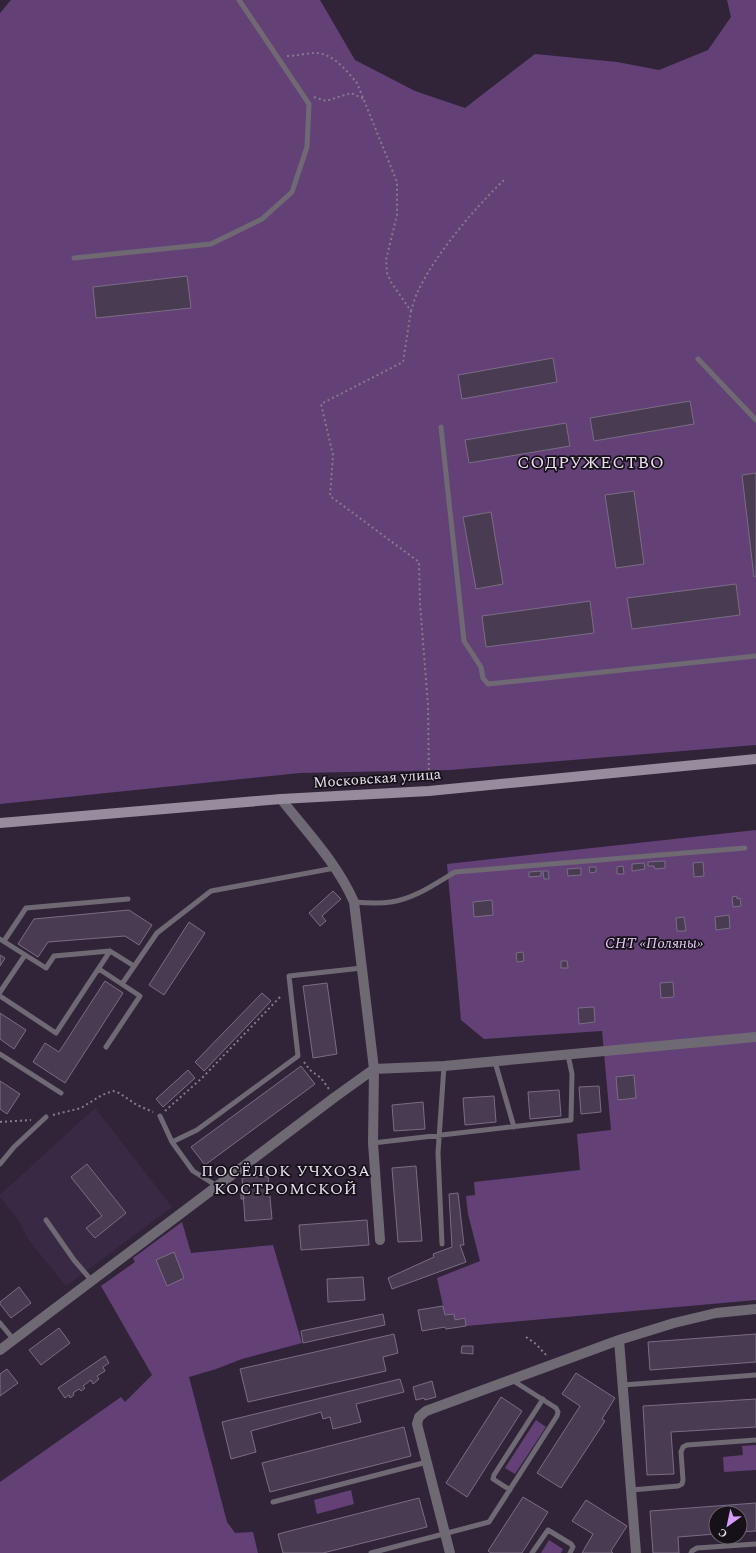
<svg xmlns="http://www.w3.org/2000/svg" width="756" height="1553" viewBox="0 0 756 1553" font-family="Spectral,serif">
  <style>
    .built { fill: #3a2944 }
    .green { fill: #634177 }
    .building { fill: #493c52; stroke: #7b6c84 }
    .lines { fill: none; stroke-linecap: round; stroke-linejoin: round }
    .path { stroke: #857a8b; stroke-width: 2; stroke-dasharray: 2 3; stroke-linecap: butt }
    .service { stroke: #6f6974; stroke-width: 5 }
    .minor { stroke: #6f6974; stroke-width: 10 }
    .secondary { stroke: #968c9d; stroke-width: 10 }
    .labels { text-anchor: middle; stroke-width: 3.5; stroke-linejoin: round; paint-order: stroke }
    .street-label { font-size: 15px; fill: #e9e0ee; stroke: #161019 }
    .park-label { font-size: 15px; font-style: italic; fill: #e2caf3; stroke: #161019 }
    .neighbourhood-label { font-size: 16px; letter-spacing: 1px; fill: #e9e0ee; stroke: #161019 }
    .quarter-label { font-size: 17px; letter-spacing: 1px; fill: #e9e0ee; stroke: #161019 }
  </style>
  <rect width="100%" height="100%" fill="#312439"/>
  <path class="built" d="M95,1108L172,1207L66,1286L28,1239L18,1219L0,1197V1195Z"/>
  <path class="green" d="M11,0H320L355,60L415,91L465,108L535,54L617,62L659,70L708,50L731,17L727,0H756V745L450,770L300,773L0,804V13Z
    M756,830V1300L466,1326L465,1318L455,1320L454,1314L445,1315L437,1278L480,1261L468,1214L466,1196L475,1195L474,1182L580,1170L577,1134L611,1130L602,1031L484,1039L461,1020L447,864Z
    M182,1222L191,1253L273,1245L302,1343L242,1359L216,1369L189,1377L227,1522L235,1533L253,1532L258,1553H0V1482L121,1397L125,1402L152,1375L101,1286L135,1262L133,1258Z
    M536,1420L546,1427L515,1474L505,1468Z
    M756,1445V1470L724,1472L723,1457L743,1455L742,1446Z
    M351,1490L354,1504L317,1514L314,1500Z
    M549,1540L563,1549L561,1553H541Z"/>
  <path class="building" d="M187,276L191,308L96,318L93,287Z
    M553,358L557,382L462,399L458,375Z
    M690,401L694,424L594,441L590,418Z
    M566,423L570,446L469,463L465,440Z
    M756,473V576L754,577L742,475Z
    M634,491L644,564L616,568L605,495Z
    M491,512L503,584L476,589L463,517Z
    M736,584L740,615L632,629L627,598Z
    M590,601L594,633L486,647L482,616Z
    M665,861V868L655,869L654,866H648V862Z
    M703,862L704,876L694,877L693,863Z
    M644,863L645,869L632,871V864Z
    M623,866L624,874H617V867Z
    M589,867H596V872L590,873Z
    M581,868V875L568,876L567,869Z
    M541,871V876L529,877V872Z
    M543,871H548L549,879H544Z
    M333,891L341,899L322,916L326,921L320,926L309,913Z
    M737,896V899L740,898L741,906L733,907L732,897Z
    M492,900L493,915L474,917L473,902Z
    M129,910L152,925L139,945L125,936L48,942L38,957L18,944L34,919Z
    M729,915L730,928L716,930L715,917Z
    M684,917L686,931H677L676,918Z
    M189,922L205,933L164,995L149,985Z
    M523,952L524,961L517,962L516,953Z
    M0,955L5,958L0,966Z
    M561,961H567L568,968H561Z
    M105,981L123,993L65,1083L33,1062L45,1043L59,1052Z
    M673,982L674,997L661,998L660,983Z
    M327,983L337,1054L313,1058L303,986Z
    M262,993L271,1001L204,1071L195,1062Z
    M594,1007L595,1022L579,1024L578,1008Z
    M0,1013L26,1030L14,1049L0,1039Z
    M301,1066L315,1084L205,1165L191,1147Z
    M188,1070L195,1078L163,1107L156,1099Z
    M634,1075L636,1098L618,1100L616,1077Z
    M0,1081L20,1094L7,1114L0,1109Z
    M599,1086L601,1112L581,1114L579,1087Z
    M559,1090L561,1116L530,1119L528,1092Z
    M494,1096L496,1122L465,1125L463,1098Z
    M423,1102L425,1129L394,1131L392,1105Z
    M87,1164L126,1213L95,1238L86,1228L102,1216L71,1177Z
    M416,1166L422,1241L398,1242L392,1168Z
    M268,1176L272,1219L245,1221L242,1178Z
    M243,1193L244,1199H241V1194Z
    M458,1193L464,1245H460L466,1262L392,1289L388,1278L434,1257L433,1254L452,1247L449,1194Z
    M367,1220L369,1245L301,1250L299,1225Z
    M174,1252L184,1278L167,1286L156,1260Z
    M363,1277L365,1300L328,1302L327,1279Z
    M19,1287L31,1303L11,1318L0,1304V1302Z
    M443,1306L445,1315L454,1314L455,1320L465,1318L466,1326L446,1329L445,1327L422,1331L418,1310Z
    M383,1314L385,1325L303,1343L301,1331Z
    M59,1328L70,1343L41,1365L29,1350Z
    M394,1334L398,1353L383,1357L386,1371L248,1402L240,1369Z
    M756,1334V1362L650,1370L648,1342Z
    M462,1346H473V1354L461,1353Z
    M105,1356L109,1363L103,1367L105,1371L97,1376L99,1379L93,1384L91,1380L83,1386L85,1388L81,1391L79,1389L73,1393L74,1395L70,1398L69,1395L65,1398L58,1388Z
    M7,1369L18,1383L0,1396V1374Z
    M576,1373L615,1398L602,1419L605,1421L561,1488L537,1473L580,1406L562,1394Z
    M400,1379L404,1392L356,1404L361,1422L333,1429L330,1417L323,1419L321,1412L251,1431L256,1452L231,1459L222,1422Z
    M432,1381L436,1397L425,1400L424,1398L416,1400L413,1387Z
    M501,1397L522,1411L467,1497L446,1483Z
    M756,1399V1427L671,1432L674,1474L647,1475L643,1406Z
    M404,1427L411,1456L270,1492L262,1463Z
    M523,1497L548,1512L522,1553H491L488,1551Z
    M419,1498L427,1527L323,1553H283L278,1534Z
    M586,1500L627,1526L611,1551L613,1553H582L593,1534L572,1521Z
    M756,1503V1531L740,1532V1513H716V1534L678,1537L679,1553H653L650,1511Z"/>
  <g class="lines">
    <path class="path" d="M287,56C297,56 306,53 315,53C333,53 347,71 357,83L397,182V215L386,260L387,273L391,282L411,311L403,362L321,404L333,455L330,496L419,562L420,604L428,705L429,781
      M314,97L326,101L351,93L364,99
      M411,311C413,305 415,297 418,291C437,252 473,210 504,180
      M304,1062L310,1070L321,1078L329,1089
      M165,1111L202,1078L282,995
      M53,1115L81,1108L102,1095L113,1091L119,1093L137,1105L153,1112
      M0,1122L31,1120
      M526,1337L536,1344L547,1356"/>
    <path class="service" d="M74,258L211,244L262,219L292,192L307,147L309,104L239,0
      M698,359L756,420
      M441,427L464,641L481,667L483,678L488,684L756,656
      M354,902C366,903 379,904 391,902C414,899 435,884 455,872L745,848
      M0,939L46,968L54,956L110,951L134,966
      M4,941L26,908L128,899
      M99,969L140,996L106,1047
      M122,984L157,933L211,891L335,868
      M0,992L25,955
      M0,996L56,1033L110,951
      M0,1054L61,1093
      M495,1062L514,1127
      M160,1116L172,1142L193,1171L217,1186
      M172,1142L197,1130L298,1056L289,976L362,968
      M373,1143L571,1120L572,1074L568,1055
      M0,1164L14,1147L46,1117
      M46,1220L74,1260L92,1281
      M442,1244L438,1153L444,1066
      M0,1323L14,1340
      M623,1385L756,1375
      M510,1490L493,1479L494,1475L543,1399
      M631,1490L678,1486L682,1484L683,1480L681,1452L683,1447L687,1445L756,1440
      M273,1502L427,1462
      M371,1553L489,1522L557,1416L558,1412L556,1408L512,1380
      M532,1553L548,1530L571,1544L573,1547L570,1553
      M691,1553L692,1551L697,1548L756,1544"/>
    <path class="minor" d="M281,799C307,832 337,863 354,902L374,1069L373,1143L380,1240
      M619,1340L636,1553
      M0,1350L335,1097L374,1069L444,1066L756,1037
      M450,1553L417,1424L419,1417L426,1411L619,1340L674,1323L716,1313L756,1309"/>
    <path class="secondary" d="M0,823L281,799L429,791L756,759"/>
  </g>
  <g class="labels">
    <g class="street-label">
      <text transform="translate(377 778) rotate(-4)" y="5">Московская улица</text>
    </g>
    <g class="park-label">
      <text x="654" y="948">СНТ «Поляны»</text>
    </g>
    <g class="neighbourhood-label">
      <text x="286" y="1176">ПОСЁЛОК УЧХОЗА<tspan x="286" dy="18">КОСТРОМСКОЙ</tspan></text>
    </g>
    <g class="quarter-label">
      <text x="591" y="468">СОДРУЖЕСТВО</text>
    </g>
  </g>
  <g transform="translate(728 1525) rotate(213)"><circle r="19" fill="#161019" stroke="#6a636e"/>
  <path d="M0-3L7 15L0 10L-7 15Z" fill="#d69bfa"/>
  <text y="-6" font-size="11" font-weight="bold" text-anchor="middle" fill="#e9e0ee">С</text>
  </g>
</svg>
